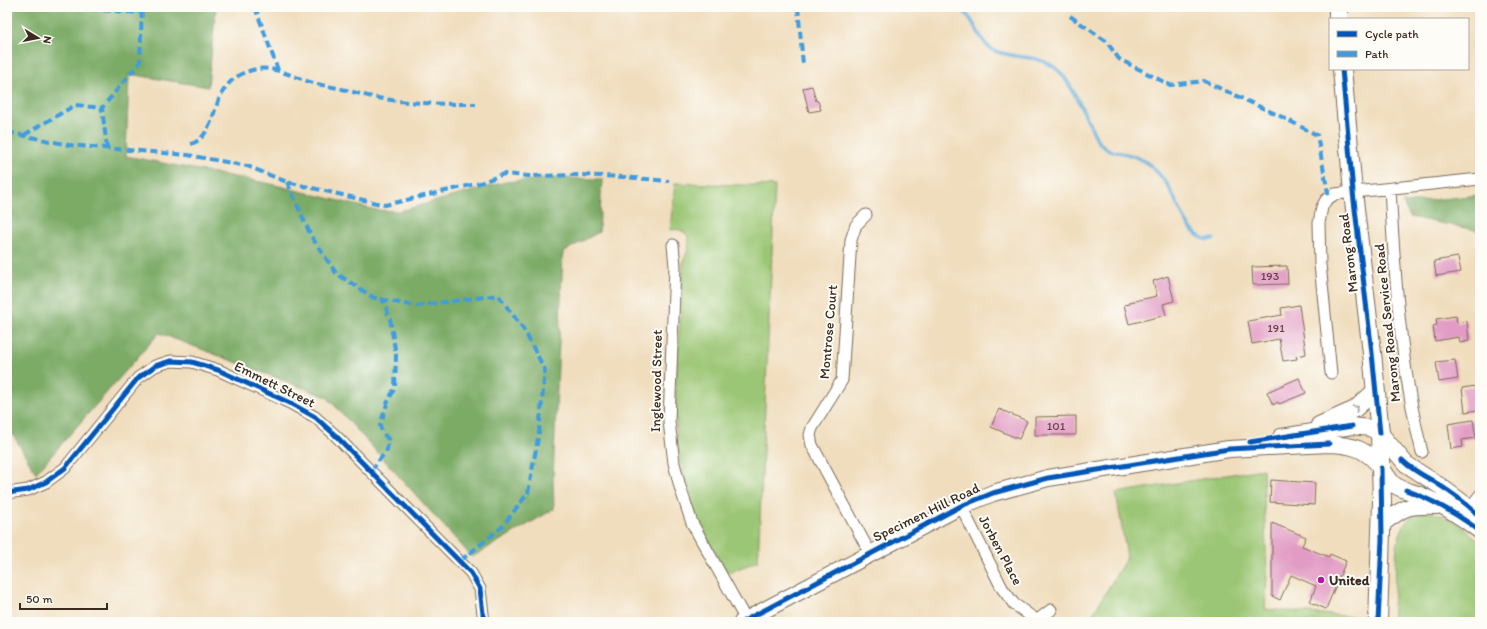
<svg xmlns="http://www.w3.org/2000/svg" width="1487" height="629" viewBox="0 0 1487 629" font-family="Itim,sans-serif">
  <style>
    .green { fill: #9bc674; stroke: #6b7849 }
    .forest { fill: #7cab66; stroke: #5c6a42 }
    .lines { fill: none; stroke-linecap: round; stroke-linejoin: round }
    .stream { stroke: #63afdc; stroke-width: 3.5 }
    .building { fill: #e29bc4 }
    .minor-casing { stroke: #7a6956; stroke-width: 13 }
    .secondary-casing { stroke: #7a6956; stroke-width: 18 }
    .trunk-casing { stroke: #7a6956; stroke-width: 20 }
    .minor { stroke: #fff; stroke-width: 11 }
    .secondary { stroke: #fff; stroke-width: 16 }
    .trunk { stroke: #fff; stroke-width: 18 }
    .quiet { stroke: #3f9ce0; stroke-width: 4; stroke-dasharray: 8 4; stroke-linecap: butt }
    .cycleway-casing { stroke: #fdfcf7; stroke-width: 8 }
    .cycleway { stroke: #0057b8; stroke-width: 5 }
    .oneway { stroke: #a79f9a }
    .poi-dot { fill: #b5179e; stroke: #fdfcf7; stroke-width: 1.5 }
    .labels { text-anchor: middle; stroke-width: 4; stroke-linejoin: round; paint-order: stroke }
    .number-label { font-size: 12px; fill: #654648 }
    .street-label { font-size: 14px; fill: #3b2a1e; stroke: #fdfcf7 }
    .poi-label { font-size: 14px; font-weight: bold; fill: #3b2a1e; stroke: #fdfcf7; text-anchor: start }
  </style>
  <rect width="100%" height="100%" fill="#fdfcf7"/>
  <filter id="ink" filterUnits="userSpaceOnUse"><feTurbulence type="fractalNoise" baseFrequency=".025" numOctaves="2"/><feDisplacementMap in="SourceGraphic" scale="8" xChannelSelector="R" yChannelSelector="G"/><feConvolveMatrix kernelMatrix="1 2 1 2 8 2 1 2 1" color-interpolation-filters="sRGB"/></filter>
  <filter id="wash" filterUnits="userSpaceOnUse"><feTurbulence type="fractalNoise" baseFrequency=".012" numOctaves="4" result="noise"/><feDisplacementMap in="SourceGraphic" scale="16" xChannelSelector="R" yChannelSelector="G"/><feGaussianBlur stdDeviation="0.9" result="paint"/><feColorMatrix in="noise" values="0 0 0 0 0 0 0 0 0 0 0 0 0 0 0 0 0 1.4 0 .05"/><feComposite in="paint" operator="in"/></filter>
  <g filter="url(#wash)">
    <rect width="100%" height="100%" fill="#f0ddbd"/>
    <path class="green" d="M675,183L775,186L758,561L727,573L705,535L692,505L682,470L677,446L675,405L683,264C685,254 694,242 685,233C680,229 676,229 670,230Z
      M1263,469L1267,577L1265,609L1356,617V622H1088L1127,557L1116,493Z
      M1431,512C1451,516 1464,529 1480,541V622H1392C1393,608 1394,593 1395,579C1397,559 1394,536 1408,520C1414,513 1423,513 1431,512Z"/>
    <path class="forest" d="M7,7H216L208,87L129,74L126,156L271,184L376,210L400,211L505,182L557,178L602,179L599,232L563,252L553,478L554,509L472,557L327,397L159,333L36,473L7,425Z
      M1480,195V231L1410,217L1403,203Z"/>
    <g class="lines">
      <path class="stream" d="M958,7C976,18 977,39 991,49C999,55 1026,57 1036,59C1045,61 1053,65 1060,72C1074,87 1088,122 1098,141C1111,156 1120,150 1136,157C1147,161 1157,171 1164,180C1176,194 1185,234 1205,239C1208,240 1212,239 1214,239"/>
    </g>
    <g id="blocks">
      <path class="building" d="M812,86L816,101H818L821,110L809,112L803,88Z
        M1458,257L1461,272L1436,276L1434,261Z
        M1287,266L1288,284L1253,285L1252,267Z
        M1168,276L1174,301L1163,304L1166,315L1129,324L1124,305L1130,304V302L1157,296L1153,281Z
        M1299,305L1306,354L1296,356L1297,359L1283,361L1279,339L1252,344L1248,321L1282,315L1281,308Z
        M1456,316L1457,323L1467,321L1469,341L1460,343L1459,337L1435,341L1433,326L1437,325L1436,319Z
        M1455,360L1458,379L1439,382L1436,362Z
        M1299,378L1306,393L1279,404L1278,402L1273,405L1267,392Z
        M1476,386L1479,410L1465,412L1462,388Z
        M999,409L1027,421L1019,439L991,427Z
        M1076,416V435H1035V417Z
        M1473,420L1476,438L1462,440L1463,447L1451,449L1448,424Z
        M1271,480L1315,483L1314,505L1270,502Z
        M1272,523L1306,537L1302,546L1329,557L1330,554L1346,561L1326,609L1310,602L1316,586L1291,575L1280,600L1272,596Z"/>
    </g>
  </g>
  <g filter="url(#ink)">
    <use href="#blocks" fill-opacity="0" stroke="#7a6956" stroke-width="1"/>
    <g class="lines">
      <defs>
        <path id="minor" d="M1390,189C1395,277 1400,366 1422,452
          M866,215L856,225L851,240L842,380L812,428L810,435L812,445L870,553
          M673,245L675,266L669,421L674,463L680,487L692,523L746,620
          M1331,373L1320,264L1319,223L1322,207L1326,200L1335,194L1480,179
          M7,493L28,490L46,482L65,468L138,378L155,366L171,361L192,362L218,370L290,403L315,417L334,434L471,573L480,589L484,622
          M961,506L1002,588L1014,604L1036,620
          M1466,513L1480,495
          M1035,622L1051,610"/>
        <path id="secondary" d="M1319,425L1355,409L1376,390
          M1281,437L1352,426L1370,428L1380,433L1406,464L1440,486L1470,508L1480,517
          M1382,524C1405,506 1408,505 1437,506
          M742,622L961,506L993,493L1048,478L1229,449L1329,444C1354,445 1367,449 1382,469C1387,475 1390,482 1396,486C1405,491 1416,493 1425,497C1445,506 1463,518 1480,531"/>
        <path id="trunk" d="M1338,7V19
          M1342,69L1353,192L1372,353L1380,433L1382,502L1378,622"/>
      </defs>
      <use href="#minor" class="minor-casing"/>
      <use href="#secondary" class="secondary-casing"/>
      <use href="#trunk" class="trunk-casing"/>
      <use href="#minor" class="minor"/>
      <use href="#secondary" class="secondary"/>
      <use href="#trunk" class="trunk"/>
      <path class="quiet" d="M55,7L142,13
        M255,7L278,70
        M798,7L803,65
        M1070,16L1106,41L1119,59L1170,85L1204,81L1280,116L1317,135L1329,198
        M7,132L69,145L188,155L247,166L287,182L385,205L480,183L504,174L528,176L581,175L623,177L669,181
        M24,135L75,105L102,108
        M191,144C222,133 206,85 249,71C271,63 292,77 313,83C324,86 335,87 346,90C357,93 367,96 378,98C411,104 443,104 476,104
        M107,148L102,108L140,62L142,7
        M287,182L311,236L336,273L374,298L416,306L498,295L524,330L545,370L539,432L528,493L501,528L460,561
        M371,471L387,450L388,439L382,432L380,425L387,404L395,387L396,355L390,319L383,300"/>
      <defs>
        <path id="cycleway" d="M1342,69L1353,192L1372,353L1380,433
          M1250,442L1352,426
          M1402,460C1411,469 1422,475 1433,481C1449,491 1467,503 1480,517
          M1406,490C1433,500 1457,514 1480,531
          M7,493L28,490L46,482L65,468L138,378L155,366L171,361L192,362L218,370L290,403L315,417L334,434L471,573L480,589L484,622
          M742,622L961,506L993,493L1048,478L1229,449L1329,444
          M1378,622L1382,539L1381,468"/>
      </defs>
      <use href="#cycleway" class="cycleway-casing"/>
      <use href="#cycleway" class="cycleway"/>
    </g>
    <defs><path id="oneway-chevron" d="M-2-3.5L2.5 0L-2 3.5" fill="none" stroke-width="1.6" stroke-linecap="round" stroke-linejoin="round"/></defs>
    <use class="oneway" href="#oneway-chevron" transform="translate(1356 408) rotate(-34)"/>
  </g>
  <circle class="poi-dot" cx="1321" cy="580" r="4"/>
  <g class="labels">
    <g class="number-label">
      <text x="1270" y="280">193</text>
      <text x="1276" y="332">191</text>
      <text x="1056" y="430">101</text>
    </g>
    <g class="street-label">
      <text transform="translate(1348 253) rotate(-97)" y="5">Marong Road</text>
      <text transform="translate(1387 323) rotate(-96)" y="5">Marong Road Service Road</text>
      <text transform="translate(828 332) rotate(-85)" y="5">Montrose Court</text>
      <text transform="translate(656 381) rotate(-89)" y="5">Inglewood Street</text>
      <text transform="translate(275 384) rotate(26)" y="5">Emmett Street</text>
      <text transform="translate(926 512) rotate(-26)" y="5">Specimen Hill Road</text>
      <text transform="translate(1001 550) rotate(62)" y="5">Jorben Place</text>
    </g>
    <g class="poi-label">
      <text x="1329" y="585">United</text>
    </g>
  </g>
  <rect width="1487" height="629" fill="none" stroke="#fdfcf7" stroke-width="24"/>
  <rect x="1329" y="18" width="140" height="52" fill="#fdfcf7" stroke="#afa8a0"/>
  <rect x="1337" y="31" width="20" height="6" fill="#0057b8" stroke="#afa8a0"/>
  <text x="1365" y="38" font-size="12" fill="#3b2a1e">Cycle path</text>
  <rect x="1337" y="51" width="20" height="6" fill="#3f9ce0" stroke="#afa8a0"/>
  <text x="1365" y="58" font-size="12" fill="#3b2a1e">Path</text>
  <g transform="translate(38 38) rotate(100)" stroke="#fdfcf7" stroke-width="3" paint-order="stroke">
  <path d="M0-3L7 15L0 10L-7 15Z" fill="#3b2a1e"/>
  <text y="-6" font-size="11" font-weight="bold" text-anchor="middle" fill="#3b2a1e">N</text>
  </g>
  <path d="M20 603v6h87v-6" fill="none" stroke="#3b2a1e" stroke-width="2"/>
  <text x="26" y="603" font-size="12" fill="#3b2a1e" stroke="#fdfcf7" stroke-width="3" paint-order="stroke">50 m</text>
</svg>
